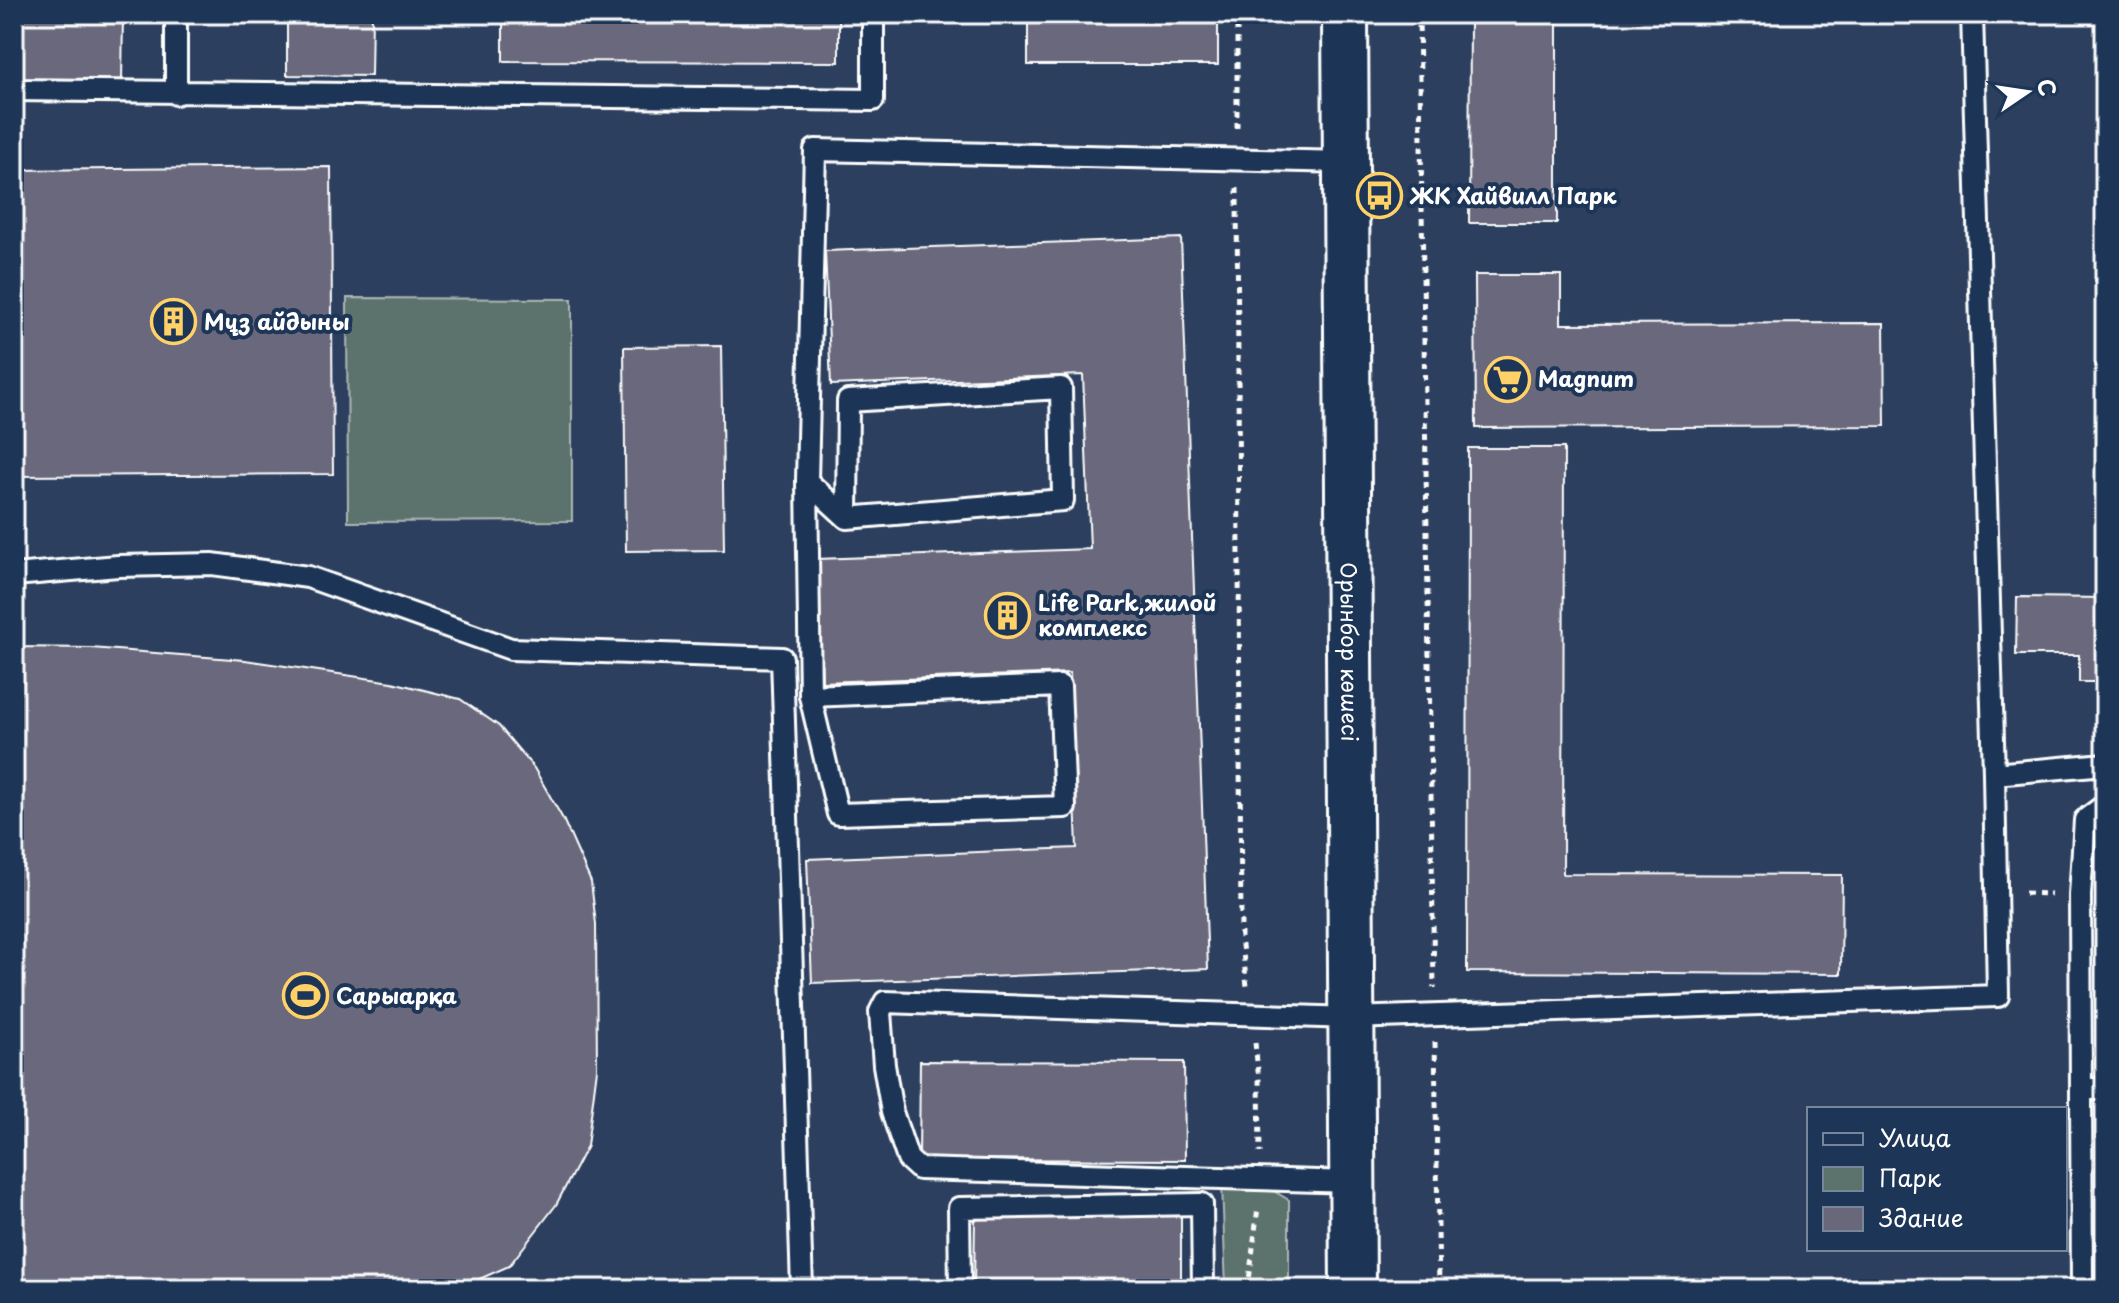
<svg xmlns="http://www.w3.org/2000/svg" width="2119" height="1303" viewBox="0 0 2119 1303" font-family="'Playpen Sans',sans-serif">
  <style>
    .green { fill: #5c726d; stroke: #aeb8b6; stroke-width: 2 }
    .building { fill: #69687b; stroke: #fff; stroke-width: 2 }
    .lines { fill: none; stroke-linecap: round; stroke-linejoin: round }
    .service-casing { stroke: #fff; stroke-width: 26 }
    .tertiary-casing { stroke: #fff; stroke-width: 50 }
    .path { stroke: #fff; stroke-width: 5; stroke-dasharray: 6 6; stroke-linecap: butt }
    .service { stroke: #1d3557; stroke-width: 20 }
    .tertiary { stroke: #1d3557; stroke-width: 44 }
    .labels { text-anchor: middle; stroke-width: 8; stroke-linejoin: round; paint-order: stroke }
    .poi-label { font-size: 22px; font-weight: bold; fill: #fff; stroke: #1d3557; text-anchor: start }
    .street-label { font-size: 22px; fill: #fff; stroke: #1d3557 }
  </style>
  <rect width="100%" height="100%" fill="#2c3f5e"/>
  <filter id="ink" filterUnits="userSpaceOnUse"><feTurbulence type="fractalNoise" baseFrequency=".0125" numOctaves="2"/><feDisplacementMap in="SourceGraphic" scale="16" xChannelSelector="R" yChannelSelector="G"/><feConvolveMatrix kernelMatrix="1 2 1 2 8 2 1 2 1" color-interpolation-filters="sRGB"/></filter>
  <g filter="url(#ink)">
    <path class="green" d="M347,298L572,299V521L348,522Z
      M1260,1183L1289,1200V1289H1226L1222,1184Z"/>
    <path class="building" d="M14,14H123L122,82H14Z
      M287,14H372L371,76L287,75Z
      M503,14H839V62L503,61Z
      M1028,14H1218V65H1028Z
      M1470,14H1557V223H1469Z
      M331,167L333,474L14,476V170Z
      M1181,238L1208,969L812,983L807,859L1077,848L1070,673L822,682L817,559L1090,549L1083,375L831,385L825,251Z
      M1475,275H1561V324L1884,323L1885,426L1476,428Z
      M721,346L724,550L626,551L624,347Z
      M1468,448H1564L1563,874L1842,875L1841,974L1467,972Z
      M2017,597L2105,598V682H2079V655H2016Z
      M14,647L91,648L245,660L392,682L460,699L499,726L534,768L563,819L591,882L596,924L597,1069L587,1146L556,1205L509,1266L457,1289H14Z
      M920,1061L1184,1062L1185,1160L919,1159Z
      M975,1215L1181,1216V1289H974Z"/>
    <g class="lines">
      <defs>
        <path id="service" d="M176,14V94
          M1972,14L1994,774
          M14,90L873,100V14
          M807,481L847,518L1063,500L1061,388L848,401L847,518
          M14,575L118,566L212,564L308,577L511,649L782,658L802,1289
          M810,696L1060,686L1065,807L838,814L810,696L807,481L815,150L1346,162
          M2081,1089H2105
          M1352,1182L919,1169L908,1159L892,1112L884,1065L880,1012L885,1002L1351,1018L1998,996L1994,774L2105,764
          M960,1289L959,1208L1202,1204L1203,1289
          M2082,1289L2080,895L2085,820L2105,805"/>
        <g id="tertiary">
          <path id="s1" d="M1345,14L1353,1289"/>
        </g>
      </defs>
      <use href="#service" class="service-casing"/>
      <use href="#tertiary" class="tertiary-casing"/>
      <path class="path" d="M1237,14V134
        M1419,14L1434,988
        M1237,188L1241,937L1247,986
        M2025,893L2051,894
        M1435,1042L1439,1289
        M1255,1043L1259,1080L1260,1153
        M1248,1289L1258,1207"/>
      <use href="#service" class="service"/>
      <use href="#tertiary" class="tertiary"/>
    </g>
  </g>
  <defs>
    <symbol id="bus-ring" viewBox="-11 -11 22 22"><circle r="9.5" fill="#1d3557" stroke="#ffd166" stroke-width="1.5"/><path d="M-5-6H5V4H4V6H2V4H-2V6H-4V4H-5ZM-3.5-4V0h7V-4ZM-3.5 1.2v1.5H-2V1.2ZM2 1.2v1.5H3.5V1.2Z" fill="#ffd166"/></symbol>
    <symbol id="building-ring" viewBox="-11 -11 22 22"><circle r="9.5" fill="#1d3557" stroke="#ffd166" stroke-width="1.5"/><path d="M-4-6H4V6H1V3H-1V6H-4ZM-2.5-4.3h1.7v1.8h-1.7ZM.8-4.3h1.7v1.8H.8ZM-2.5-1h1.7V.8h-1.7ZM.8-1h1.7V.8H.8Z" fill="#ffd166"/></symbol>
    <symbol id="supermarket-ring" viewBox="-11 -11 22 22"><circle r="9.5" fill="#1d3557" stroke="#ffd166" stroke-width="1.5"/><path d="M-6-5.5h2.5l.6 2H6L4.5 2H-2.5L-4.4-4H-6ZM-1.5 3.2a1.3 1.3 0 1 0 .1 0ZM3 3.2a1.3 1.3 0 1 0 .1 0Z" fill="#ffd166"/></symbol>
    <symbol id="stadium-ring" viewBox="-11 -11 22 22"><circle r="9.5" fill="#1d3557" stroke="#ffd166" stroke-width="1.5"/><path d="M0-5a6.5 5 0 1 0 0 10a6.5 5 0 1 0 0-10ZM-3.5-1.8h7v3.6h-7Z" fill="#ffd166"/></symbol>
  </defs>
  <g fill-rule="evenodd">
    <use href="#bus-ring" x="1354" y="170" width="51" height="51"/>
    <use href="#building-ring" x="148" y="296" width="51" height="51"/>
    <use href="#supermarket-ring" x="1482" y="354" width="51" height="51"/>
    <use href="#building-ring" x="982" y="590" width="51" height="51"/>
    <use href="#stadium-ring" x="280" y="970" width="51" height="51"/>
  </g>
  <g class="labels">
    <g class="poi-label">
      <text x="1410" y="204">ЖК Хайвилл Парк</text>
      <text x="204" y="330">Мұз айдыны</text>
      <text x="1538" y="387">Magnum</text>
      <text x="1038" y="611">Life Park,жилой<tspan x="1038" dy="25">комплекс</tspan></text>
      <text x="336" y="1004">Сарыарқа</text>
    </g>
    <g class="street-label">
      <text dy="8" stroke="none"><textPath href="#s1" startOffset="638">Орынбор көшесі</textPath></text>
    </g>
  </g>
  <rect width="2119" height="1303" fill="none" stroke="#1d3557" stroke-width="48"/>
  <rect x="24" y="24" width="2071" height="1255" fill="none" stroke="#fff" stroke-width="3" filter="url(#ink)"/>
  <rect x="1807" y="1107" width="260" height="144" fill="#1d3557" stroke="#77869a" stroke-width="2"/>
  <rect x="1823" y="1133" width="40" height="12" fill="#1d3557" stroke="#77869a" stroke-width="2"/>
  <text x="1879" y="1147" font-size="24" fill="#ffffff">Улица</text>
  <rect x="1823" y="1167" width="40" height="24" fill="#5c726d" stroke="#77869a" stroke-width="2"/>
  <text x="1879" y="1187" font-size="24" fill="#ffffff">Парк</text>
  <rect x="1823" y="1207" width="40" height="24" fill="#69687b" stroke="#77869a" stroke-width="2"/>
  <text x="1879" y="1227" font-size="24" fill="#ffffff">Здание</text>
  <g transform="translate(2027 92) rotate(77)" stroke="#1d3557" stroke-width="6" paint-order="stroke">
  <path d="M0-6L14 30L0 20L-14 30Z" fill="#ffffff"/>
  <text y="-12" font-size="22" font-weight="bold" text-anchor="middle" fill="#ffffff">С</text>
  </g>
</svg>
